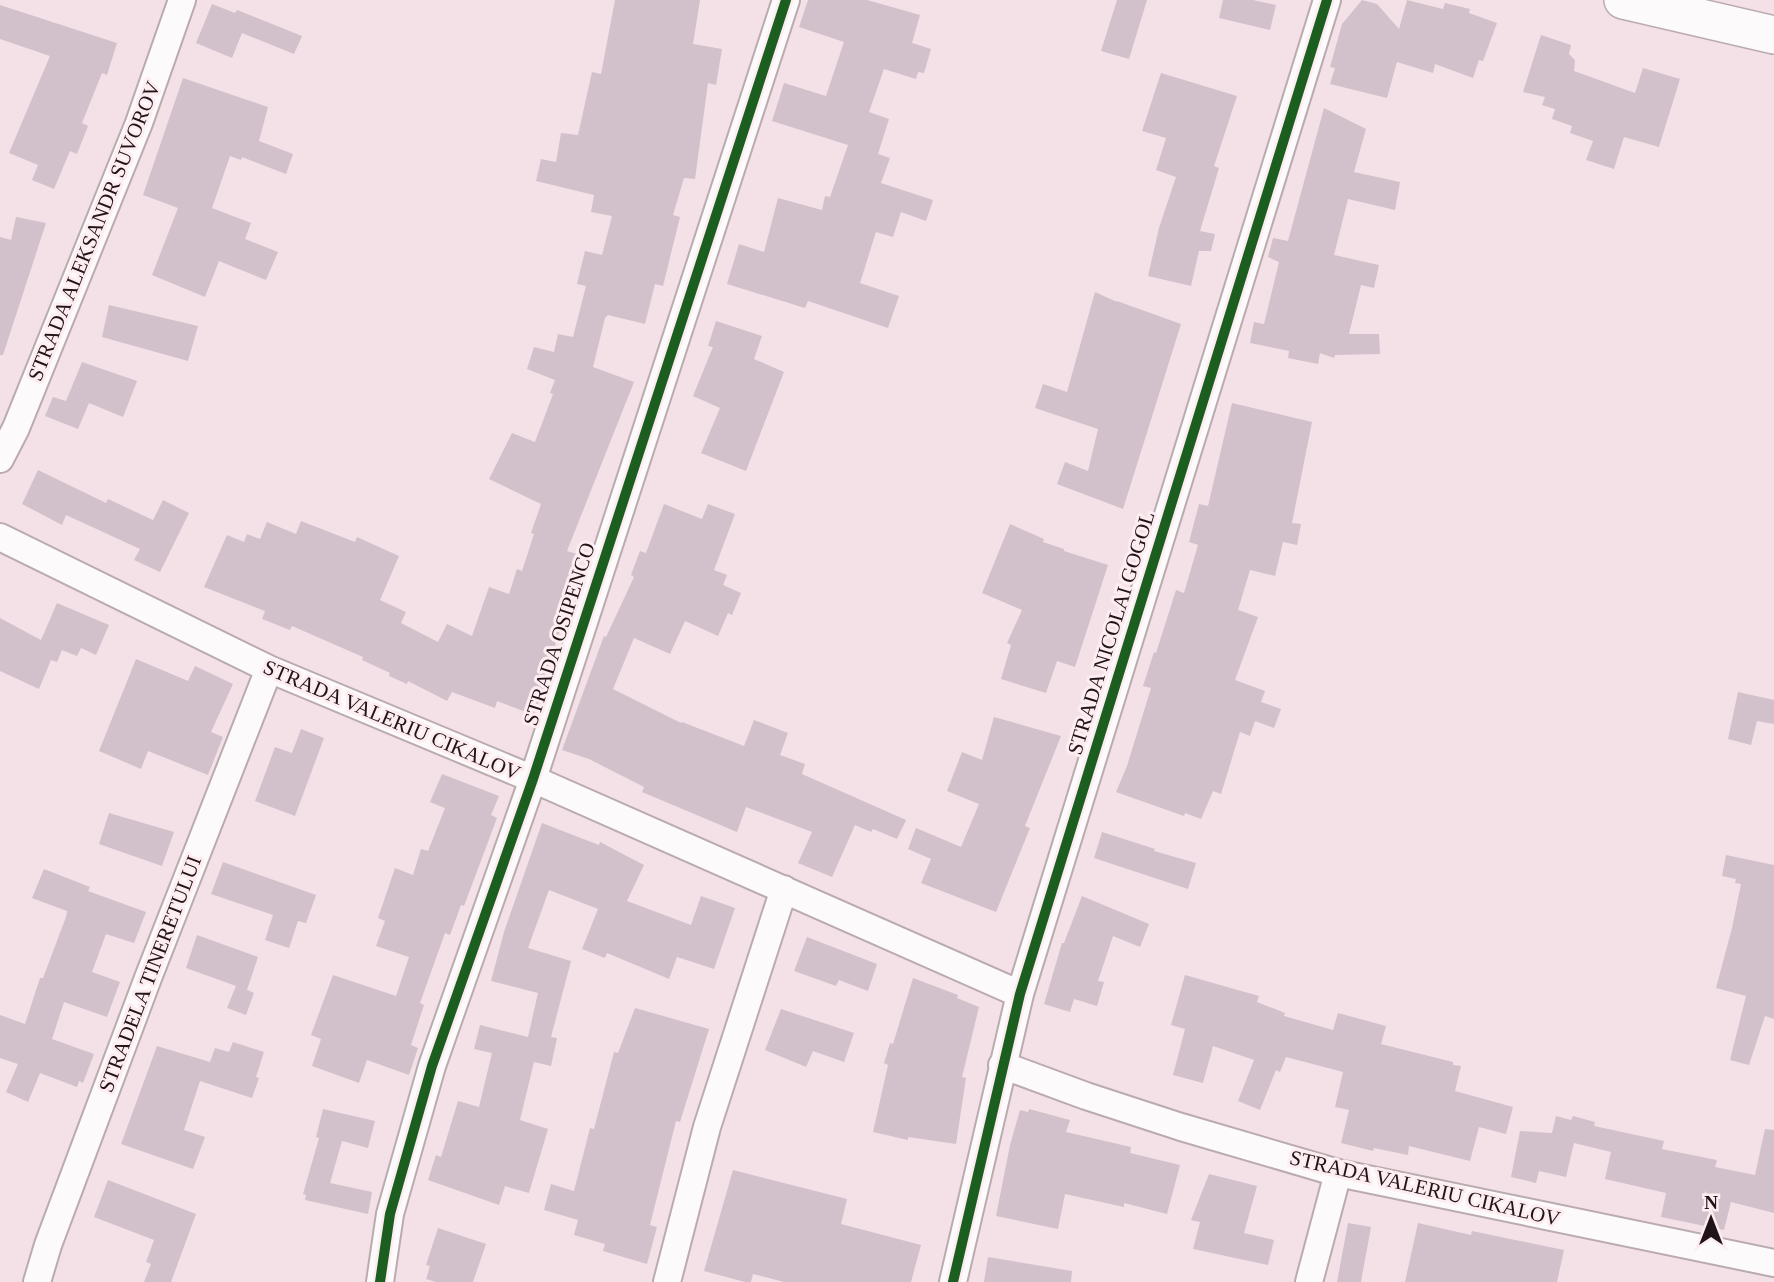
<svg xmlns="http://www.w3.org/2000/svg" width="1774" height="1282" viewBox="0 0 1774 1282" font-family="'Times New Roman',serif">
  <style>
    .building { fill: #d2c1cb }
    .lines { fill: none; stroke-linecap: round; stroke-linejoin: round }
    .street-casing { stroke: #baabaf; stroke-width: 30 }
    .secondary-casing { stroke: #baabaf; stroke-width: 40 }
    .street { stroke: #fdfafb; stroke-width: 26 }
    .secondary { stroke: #fdfafb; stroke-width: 37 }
    .cycleway-casing { stroke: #fdedf1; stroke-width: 15 }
    .cycleway { stroke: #1b5e20; stroke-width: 10 }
    .labels { text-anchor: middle; stroke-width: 6; stroke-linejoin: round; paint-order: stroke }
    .street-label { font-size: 21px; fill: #211418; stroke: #fdedf1 }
  </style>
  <rect width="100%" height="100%" fill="#f3e1e7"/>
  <path class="building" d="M615,0H700L693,44L722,49L716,85L708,83L695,179L684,178L673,215L680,217L663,286L655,284L645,324L608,315L605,318L593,367L634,382L567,551L580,555L560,617L564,619L543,681L546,683L534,715L497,701L495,708L452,692L447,701L408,681L407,684L389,676L390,673L362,660L363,657L292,626L290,630L262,619L265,611L204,587L227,535L244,542L247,534L260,539L267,522L296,534L301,521L355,542L357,537L399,556L380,600L406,612L401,623L438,642L447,624L472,636L489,587L509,594L517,569L522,571L534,534L531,533L541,504L489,479L512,433L535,442L553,394L550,393L555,380L527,369L534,347L554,352L558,334L573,337L586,286L577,284L585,251L602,255L612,216L591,212L594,195L536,181L541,159L556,162L561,133L578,135L592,72L601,74Z
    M808,0H867L920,15L912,43L931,49L924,73L918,72L916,79L884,69L869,112L889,119L878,154L890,158L881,183L933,200L926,221L901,212L893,237L876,232L860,283L899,296L888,328L808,301L805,308L727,284L739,244L764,252L778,198L822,210L825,196L830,197L848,145L772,121L784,83L826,96L844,42L799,27Z
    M1117,0H1147L1129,59L1101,51Z
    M1223,0H1253L1276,5L1270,30L1219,18Z
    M1362,0L1377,4L1399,29L1407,0L1443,9L1445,3L1470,9L1469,13L1497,23L1483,61L1479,60L1473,78L1435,64L1433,73L1397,62L1387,98L1330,84L1335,68L1330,67L1342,24Z
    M212,4L235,13L237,10L302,36L294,54L242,33L232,58L196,43Z
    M0,5L117,43L107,75L102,73L82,123L88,126L77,154L70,151L54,189L32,180L38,165L9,153L50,56L0,39Z
    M1541,35L1571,45L1569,54L1575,60L1574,71L1635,93L1643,68L1680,79L1659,147L1624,137L1614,169L1586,160L1593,141L1570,133L1572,126L1552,119L1555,109L1542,105L1545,97L1523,92Z
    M1161,73L1237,96L1214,166L1219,168L1200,231L1215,234L1211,251H1199L1191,286L1148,276L1159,228L1176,177L1156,170L1166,138L1142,131Z
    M183,78L268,107L259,141L293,154L286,174L242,157L241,160L230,156L212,208L251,223L245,239L278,252L266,280L219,261L205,297L152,275L178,208L143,195Z
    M1324,108L1366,129L1354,172L1400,182L1395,210L1348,199L1334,255L1379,265L1374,288L1361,285L1349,334H1379L1380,354L1335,355L1334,358L1320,353L1318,364L1288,358L1289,351L1250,343L1254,322L1264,324L1279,262L1268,257L1273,238L1288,241Z
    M16,217L46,223L3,355H0V237L11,240Z
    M1095,292L1117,302V301L1181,324L1123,509L1057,484L1065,462L1088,471L1098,429L1035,408L1043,384L1067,392Z
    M109,305L198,326L188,361L102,337Z
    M716,321L762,336L754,359L784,372L746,471L701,453L720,408L693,396L713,347L708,346Z
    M82,362L137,381L123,417L89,403L78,429L45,416L53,397L66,401Z
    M1232,403L1312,422L1292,523L1301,524L1297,545L1283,542L1275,576L1250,570L1238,610L1258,617L1235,680L1265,691L1261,702L1281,709L1274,728L1255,721L1250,736L1240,732L1221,794L1213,791L1201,819L1185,813L1184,816L1116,792L1127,766L1151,688L1143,686L1154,652L1156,653L1176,590L1184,593L1198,545L1189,542L1199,504L1208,506Z
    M38,470L106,503L108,499L153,520L163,500L189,513L160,572L134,560L140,549L66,515L62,525L22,504Z
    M664,504L702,519L708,504L735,514L714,570L727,575L723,585L741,593L732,615L728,613L718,636L685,621L670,654L634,638L613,689L681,723L682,722L744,746L754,720L788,733L780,755L805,764L802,774L906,820L897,839L873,829L871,832L855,825L832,877L798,863L812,832L746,807L737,832L642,792L644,787L589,759L562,750L604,636L606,637L634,577L631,575L640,551L646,553Z
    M1010,524L1044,539L1043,542L1064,549V551L1108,565L1075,667L1057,661L1046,693L1001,679L1011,645L1007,643L1022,610L982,593Z
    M57,603L109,625L96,655L81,648L77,656L62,650L57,662L51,660L39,689L0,671V618L41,640Z
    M136,659L188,681L195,666L233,684L211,732L223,737L208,775L148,751L141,769L99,751Z
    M1738,692L1774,700V724L1757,721L1751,745L1728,739Z
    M994,717L1061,736L1025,826L1030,828L996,912L921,883L931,859L908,849L916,828L961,847L979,804L947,791L962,752L982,760Z
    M301,729L324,738L295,816L255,801L275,747L292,753Z
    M442,774L499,796L491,815L497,818L464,906L461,905L450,935L445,933L420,1003L424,1005L411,1045L418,1048L409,1075L367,1060L359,1083L312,1066L321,1039L311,1035L333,975L396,996L409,957L376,946L385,921L378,918L395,868L413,875L421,849L428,851L445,808L430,802Z
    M109,813L174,832L162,866L99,844Z
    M542,823L599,845L600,842L644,865L627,901L691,925L701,896L735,908L714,969L677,957L669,979L607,953L605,958L582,949L598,909L549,890L528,948L571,961L551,1037L557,1038L551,1066L534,1062L520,1120L548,1129L529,1193L505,1186L499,1205L428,1180L436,1155L441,1157L458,1101L479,1107L492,1053L474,1049L480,1025L528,1037L538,993L491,981L504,932Z
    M1102,832L1155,849L1154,851L1196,863L1188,889L1094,858Z
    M1726,855L1774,865V1019L1765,1016L1749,1065L1730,1060L1746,996L1716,988L1732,928L1741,884L1735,883L1736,879L1722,876Z
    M223,862L316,895L306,923L298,921L289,948L265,940L273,915L211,894Z
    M44,869L90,887L88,891L146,912L134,943L106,934L92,972L120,982L107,1017L64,1002L52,1039L94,1054L83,1083L79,1081L77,1087L40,1073L28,1102L6,1092L18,1064L0,1058V1015L25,1024L40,978H43L66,917L67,911L32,898Z
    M1082,896L1149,924L1140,947L1113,936L1098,981L1104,982L1097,1006L1074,999L1070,1012L1044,1004L1062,943H1064Z
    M197,935L258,957L247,990L243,988L254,993L246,1015L227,1008L236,986L186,968Z
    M807,937L877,964L868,991L839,980L836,986L794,971Z
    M1185,975L1259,996L1257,1002L1285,1013L1284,1016L1333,1030L1338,1013L1386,1026L1381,1044L1453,1062V1065L1461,1066L1455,1091L1513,1107L1506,1134L1479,1127L1470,1161L1409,1146L1408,1155L1374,1148L1373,1151L1341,1143L1349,1110L1335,1107L1343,1072L1286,1057L1280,1072L1276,1070L1260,1110L1238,1101L1254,1060L1213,1046L1203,1083L1173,1075L1185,1029L1171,1025Z
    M913,978L958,995L957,998L979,1007L962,1077L966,1078L956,1144L908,1137V1140L873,1132L888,1065L884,1063L890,1043L893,1044Z
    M635,1008L709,1029L680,1122L676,1121L650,1225L657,1227L647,1264L603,1251L605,1244L574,1235L578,1220L544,1210L551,1184L574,1191L590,1128L594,1129L614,1052L618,1053Z
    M781,1009L854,1033L844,1062L813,1051L806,1067L765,1050Z
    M233,1042L264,1052L256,1077L259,1078L252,1098L200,1081L184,1130L205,1137L193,1169L121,1144L157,1046L210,1062L215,1048L229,1052Z
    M323,1109L375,1121L368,1148L342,1141L330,1183L372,1192L368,1214L305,1200L306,1195L303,1194L319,1138L316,1137Z
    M1029,1109L1070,1120L1066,1132L1131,1147L1130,1153L1180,1165L1167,1214L1124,1203V1207L1065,1194L1058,1229L996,1216L1010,1145L1020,1110L1028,1112Z
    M1556,1116L1571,1120L1573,1116L1595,1122L1594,1126L1664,1141L1662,1149L1717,1160L1715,1167L1755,1175L1765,1129L1774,1130V1213L1731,1202L1724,1230L1661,1217L1666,1193L1605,1179L1611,1152L1574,1143L1566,1177L1539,1171L1536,1183L1511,1177L1520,1131L1552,1133Z
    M733,1170L847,1199L841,1224L921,1245L911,1282H784L753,1274L751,1282H745L704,1271Z
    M1209,1174L1257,1186L1244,1233L1274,1240L1268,1265L1193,1249L1200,1222L1191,1220Z
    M108,1180L196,1214L171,1282H144L151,1264L146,1262L154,1240L94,1217Z
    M1348,1223L1371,1227L1361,1282H1337Z
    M1418,1223L1471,1235L1472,1231L1564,1250L1557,1282H1405Z
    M438,1228L486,1244L473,1282H436L426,1279L430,1266L426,1265Z
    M988,1257L1072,1271L1071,1282H984Z"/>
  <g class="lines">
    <defs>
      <path id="street" d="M0,459L16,428L139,123L182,0
        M0,537L269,669L533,779L1020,994
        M1002,1065L1086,1096L1181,1127L1338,1173L1774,1263
        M37,1282L48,1245L148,978L269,669
        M380,1282L390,1214L432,1066L533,779L786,0
        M667,1282L707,1127L784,889
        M953,1282L1020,994L1327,0
        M1309,1282L1338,1173"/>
      <path id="secondary" d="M1623,0L1774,35"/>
    </defs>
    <use href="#street" class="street-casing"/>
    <use href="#secondary" class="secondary-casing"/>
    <use href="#street" class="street"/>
    <use href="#secondary" class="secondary"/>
    <defs>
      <path id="cycleway" d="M380,1282L390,1214L432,1066L533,779L786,0
        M953,1282L1020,994L1327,0"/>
    </defs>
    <use href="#cycleway" class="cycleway-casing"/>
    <use href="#cycleway" class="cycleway"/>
  </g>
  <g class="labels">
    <g class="street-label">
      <text transform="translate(94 231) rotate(-68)" y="7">STRADA ALEKSANDR SUVOROV</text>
      <text transform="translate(1111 633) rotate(-73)" y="7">STRADA NICOLAI GOGOL</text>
      <text transform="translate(559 634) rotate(-72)" y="7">STRADA OSIPENCO</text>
      <text transform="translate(392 720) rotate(23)" y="7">STRADA VALERIU CIKALOV</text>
      <text transform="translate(150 974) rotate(-69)" y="7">STRADELA TINERETULUI</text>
      <text transform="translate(1425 1188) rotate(13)" y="7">STRADA VALERIU CIKALOV</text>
    </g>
  </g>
  <g transform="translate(1711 1219)" stroke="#fdedf1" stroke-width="5" paint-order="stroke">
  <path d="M0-5L12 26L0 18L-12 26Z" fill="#211418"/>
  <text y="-10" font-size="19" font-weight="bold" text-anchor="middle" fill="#211418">N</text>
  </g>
</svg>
